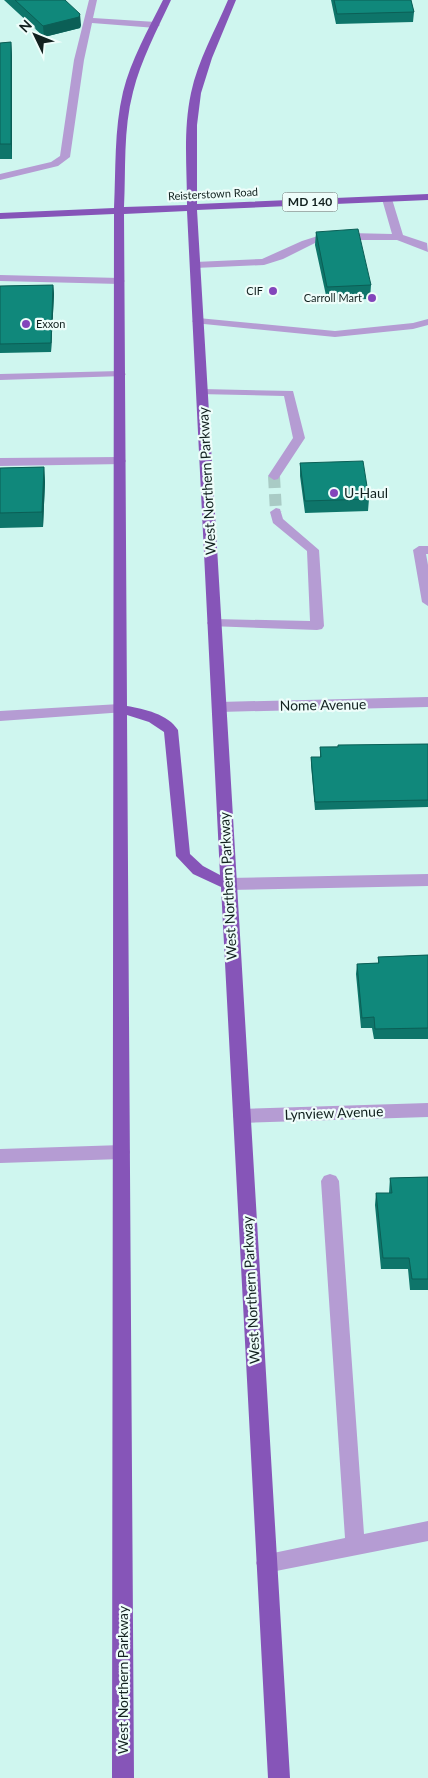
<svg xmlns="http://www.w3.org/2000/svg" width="428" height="1778" viewBox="0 0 428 1778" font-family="Lato,sans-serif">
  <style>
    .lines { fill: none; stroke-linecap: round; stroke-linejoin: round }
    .minor-tunnel { stroke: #a9cbc5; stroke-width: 12; stroke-dasharray: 12 6; stroke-linecap: butt }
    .minor { fill: #b59cd3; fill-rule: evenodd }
    .major { fill: #8655b8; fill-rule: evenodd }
    .wall { fill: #0e756a }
    .shaded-wall { fill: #0b5f56 }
    .building { fill: #10887b; stroke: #0b5f56 }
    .poi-dot { fill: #8345bb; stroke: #eefdfa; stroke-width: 2 }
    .labels { text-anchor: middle; stroke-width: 4.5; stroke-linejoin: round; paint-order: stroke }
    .far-street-label { font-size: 11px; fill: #12211f; stroke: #eefdfa }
    .far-poi-label { font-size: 11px; fill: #12211f; stroke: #eefdfa; text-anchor: end }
    .shield { fill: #eefdfa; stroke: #546361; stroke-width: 1 }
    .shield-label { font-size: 12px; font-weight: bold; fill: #12211f }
    .street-label { font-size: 14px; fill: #12211f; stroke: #eefdfa }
    .poi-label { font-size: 14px; fill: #12211f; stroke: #eefdfa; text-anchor: start }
  </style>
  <rect width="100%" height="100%" fill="#cff6ef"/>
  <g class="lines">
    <path class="minor-tunnel" d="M274,476L276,512"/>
    <path class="minor" d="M89,0H97L93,18L156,22L160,25L156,28L92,23L84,60L70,157L58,166L0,180V174L51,162L60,156L74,60Z
      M387,196L392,199L403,235L427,243L428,252L397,240H330L317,242L283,259L264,265L195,268L190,265L195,262L262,259L302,241L321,235L349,233L392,234L382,199Z
      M0,275L120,278L125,281L120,284L0,281Z
      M198,318L335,331L413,323L428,319V325L413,329L335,337L194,323L192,321Z
      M120,371L126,374L124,376L0,380V374Z
      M202,389L293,391L305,438L278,479L274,480L268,476L293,438L284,396L198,394L196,392Z
      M120,457L124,458L126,461L124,464L0,466V458Z
      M276,508L280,509L283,519L319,550L324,626L322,629L317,630L209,626L207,623L209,620L214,619L310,621L307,551L273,523L270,512Z
      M419,546H428V554H426L428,565V606L422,602L413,550Z
      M428,697V707L219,712L214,710L212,707L214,704L219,702Z
      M120,704L125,706L127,709L125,712L0,721V711Z
      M428,874V886L228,890L223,888L221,884L223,880L228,878Z
      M428,1103V1117L241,1123L235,1121L233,1116L235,1111L241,1109Z
      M122,1145L128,1147L130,1152L128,1157L122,1159L0,1163V1149Z
      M330,1174L336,1176L339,1181L364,1534L428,1521V1541L266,1573L259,1570L256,1563L259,1556L345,1538L321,1181L324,1176Z"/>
    <path class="major" d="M163,0H171C157,30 141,60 133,92C123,130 126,169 124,207L187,205C187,168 183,130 191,93C198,60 215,31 228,0H236L212,58L201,93L197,125V204L428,194V200L197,210L290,1778H268L221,887L193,874L176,856L164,732L149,722L127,715L134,1778H112L114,214L0,219V213L114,208C116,169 114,130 123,92C131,60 148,30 163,0ZM187,211L220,875L203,866L190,854L178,730C168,714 144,709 127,706L124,214Z"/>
  </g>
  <path class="wall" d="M4,0H65L81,25L80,28L44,37Z
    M331,0H411L414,12L413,22L336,24Z
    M11,42L12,57V159H0V43Z
    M316,232L371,285L370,299L327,300L315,245Z
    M53,285L54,294L51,352L0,353V286Z
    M300,463L369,499L368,511L305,513L300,476Z
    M44,467L45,482L43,527L0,528V468Z
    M428,744V807L315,810L311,765V757H320V747Z
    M428,955V1039H374L372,1028H361L356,974L357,964L378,963V957Z
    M428,1177V1290H410L408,1269H381L375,1205L376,1193H389L390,1178Z"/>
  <path class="shaded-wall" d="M80,14L81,25L80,28L44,37L43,26Z
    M11,42L12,57V159L11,144Z
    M53,285L54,294L51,352V343Z
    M44,467L45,482L43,527L42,512Z"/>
  <path class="building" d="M15,0H65L80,14L79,17L43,26Z
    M334,0H411L414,12L337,14Z
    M11,42V144H0V43Z
    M358,229L371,285L327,287L316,232Z
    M53,285L51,343L0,344V286Z
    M363,461L369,499L305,501L300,463Z
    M44,467L42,512L0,513V468Z
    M428,744V800L315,802L311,757H321L320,747H338V745Z
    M428,955V1028L375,1029L374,1017L362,1018L357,964L379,963L378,957Z
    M428,1177V1279H412L409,1258H383L376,1193H392L390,1178Z"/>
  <g class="poi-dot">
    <circle cx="273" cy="291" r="5"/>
    <circle cx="372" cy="298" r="5"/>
    <circle cx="26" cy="324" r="5"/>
    <circle cx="334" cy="493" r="5"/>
  </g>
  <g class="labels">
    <g class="far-street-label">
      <text transform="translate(213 194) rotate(-3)" y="4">Reisterstown Road</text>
    </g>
    <g class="far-poi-label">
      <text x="263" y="295">CIF</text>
      <text x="362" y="302">Carroll Mart</text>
      <text x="36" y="328" text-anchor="start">Exxon</text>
    </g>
    <rect class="shield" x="282.5" y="192.5" width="55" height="19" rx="4"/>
    <g class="shield-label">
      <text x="310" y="206">MD 140</text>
    </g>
    <g class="street-label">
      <text transform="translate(207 481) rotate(-93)" y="5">West Northern Parkway</text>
      <text transform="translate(323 705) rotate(-1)" y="5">Nome Avenue</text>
      <text transform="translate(228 886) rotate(-93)" y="5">West Northern Parkway</text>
      <text transform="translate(334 1113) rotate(-2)" y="5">Lynview Avenue</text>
      <text transform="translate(251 1290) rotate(-93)" y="5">West Northern Parkway</text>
      <text transform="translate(123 1680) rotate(-90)" y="5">West Northern Parkway</text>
    </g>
    <g class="poi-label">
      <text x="344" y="498">U-Haul</text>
    </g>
  </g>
  <g transform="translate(35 35) rotate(313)" stroke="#eefdfa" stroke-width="4" paint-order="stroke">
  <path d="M0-4L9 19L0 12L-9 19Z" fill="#12211f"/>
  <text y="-8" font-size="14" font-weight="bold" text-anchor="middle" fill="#12211f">N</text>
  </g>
</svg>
